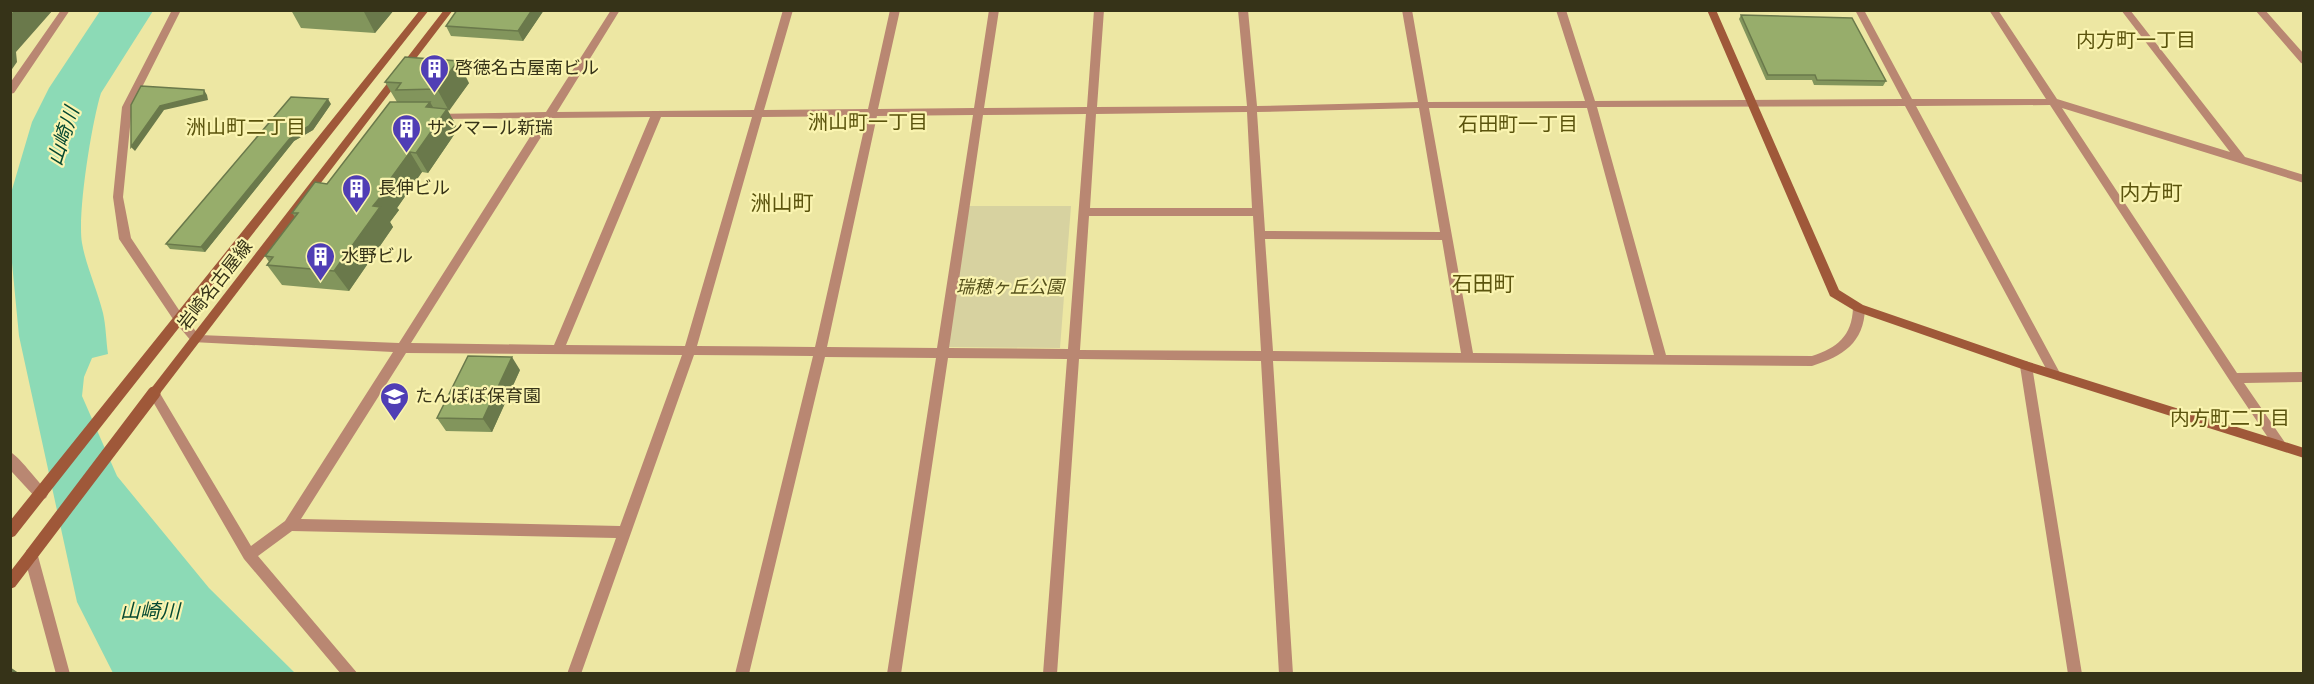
<svg xmlns="http://www.w3.org/2000/svg" width="2314" height="684" viewBox="0 0 2314 684" font-family="'Playfair Display','Noto Sans JP',serif">
  <style>
    .green { fill: #d7d2a0 }
    .water { fill: #8cdab6 }
    .lines { fill: none; stroke-linecap: round; stroke-linejoin: round }
    .street { fill: #b98772; fill-rule: evenodd }
    .secondary { fill: #9f5839; fill-rule: evenodd }
    .secondary-bridge { stroke: #9f5839; stroke-width: 13 }
    .wall { fill: #82955c }
    .shaded-wall { fill: #6a794b }
    .building { fill: #97ad6b; stroke: #6a794b; stroke-width: 1.5 }
    .labels { text-anchor: middle; stroke-width: 4.5; stroke-linejoin: round; paint-order: stroke }
    .poi-label { font-size: 18px; fill: #363318; stroke: #faf4b0; text-anchor: start }
    .street-label { font-size: 18px; fill: #363318; stroke: #faf4b0 }
    .park-label { font-size: 18px; font-style: italic; fill: #57521c; stroke: #faf4b0 }
    .neighbourhood-label { font-size: 20px; fill: #5b540d; stroke: #faf4b0 }
    .water-label { font-size: 20px; font-style: italic; fill: #064932; stroke: #faf4b0 }
    .quarter-label { font-size: 21px; fill: #5b540d; stroke: #faf4b0 }
  </style>
  <rect width="100%" height="100%" fill="#ede7a3"/>
  <path class="green" d="M966,206H1071L1060,348L945,347Z"/>
  <path class="water" d="M100,11H153L101,93C92,121 77,214 82,243C86,266 97,289 103,313C106,326 106,340 108,354L92,358L84,377L82,396L117,476L209,588L295,673H113L77,602L19,336L10,242L11,193L32,122L49,88Z"/>
  <g class="lines">
    <path class="street" d="M61,10H70L14,93L10,94V83Z
      M172,10H181L132,107L123,197L131,238L183,316L199,335L399,343L542,118L437,119L432,116L433,114L546,112L611,10H620L557,112L754,110L783,10H793L764,110L868,109L890,10H900L878,109L974,108L989,10H999L984,108L1087,107L1094,10H1104L1097,107L1247,106L1238,10H1248L1257,106L1418,102L1402,10H1412L1428,102L1585,101L1556,10H1566L1595,101L1902,99L1855,10H1864L1912,99H2046L1989,10H1998L2057,99L2230,152L2121,10H2130L2245,157L2304,175V183L2062,108L2237,373L2304,372V382L2244,383L2286,444L2285,448L2280,449L2275,448L2230,381L2050,105L1916,106L2061,375L2059,378H2051L1905,106L1597,107L1666,355L1812,356C1837,348 1852,336 1853,308L1859,304L1865,308C1864,343 1843,356 1812,366L1273,361L1293,674H1279L1261,361L1079,359L1057,674H1043L1067,359L948,358L901,674H887L936,358L825,357L749,674H735L813,356L694,355L581,674H567L616,538L292,531L258,556L358,674H341L244,559L148,393L150,390H158L251,546L285,521L393,352L192,342L175,322L119,239L113,197L122,107ZM1419,108L1440,232L1265,231L1257,112ZM1429,108H1587L1654,355L1473,353ZM1247,112L1252,208H1090L1096,114ZM1086,114L1068,349L949,348L983,115ZM973,115L937,348L827,347L877,116ZM867,116L815,347L697,346L762,117ZM650,117L554,345L411,343L553,118ZM661,117H752L685,346L566,345ZM1089,216H1253L1261,351L1080,350ZM1265,239L1442,240L1461,353L1273,351ZM406,353L682,355L620,526L301,519Z
      M2255,10H2265L2304,54V64L2301,63Z
      M2026,361L2030,363L2032,366L2082,674H2068L2020,366L2022,363Z
      M10,452C18,455 38,482 46,490L48,494L46,498L41,500L36,498L12,472L10,469Z
      M31,550L36,552L38,556L70,674H56L24,556L26,552Z"/>
    <path class="secondary" d="M420,10H429L15,536L10,538V521Z
      M444,10H453L158,396H150L148,393L150,390Z
      M1707,10H1716L1839,290L1863,305L2029,362L2304,448V458L2022,369L1855,311L1830,296Z
      M32,548L37,550L39,554L37,558L15,587L10,589V572L27,550Z"/>
    <path class="secondary-bridge" d="M32,554L154,393"/>
  </g>
  <path class="wall" d="M291,10H394L375,33L301,28Z
    M544,10L523,41L451,36L446,26Z
    M1741,15L1886,81L1883,86L1814,85L1812,80H1766L1739,19Z
    M385,82L469,83L448,111L458,129L428,173L422,172L397,208L399,210L390,222L393,227L349,291L282,285L267,265L269,262L265,256L295,217L292,213L327,184L397,102Z
    M331,104L313,130L294,141L205,252L170,249L166,244Z
    M520,370L492,432L446,431L437,418Z"/>
  <path class="shaded-wall" d="M16,10H53L16,52L17,62L10,72V16Z
    M363,10H394L375,33Z
    M532,10H544L523,41L518,31Z
    M458,61L469,83L449,111L437,89Z
    M204,90L207,95L208,100L164,110L135,151L131,147L160,106Z
    M328,99L331,104L313,130L294,141L205,252L201,247L291,137Z
    M430,102L440,119L447,109L458,129L428,173L416,153L426,107Z
    M410,152L422,172L397,208L399,210L390,222L393,227L349,291L334,271L383,189Z
    M512,357L520,370L492,432L483,419Z
    M10,667L20,674H10Z"/>
  <path class="building" d="M10,10H16L10,16Z
    M457,10H532L518,31L446,26Z
    M1741,15L1852,18L1886,81L1817,80L1815,75H1768Z
    M405,57L458,61L437,89L396,90L401,83L385,82Z
    M141,86L204,90V95L160,106L131,147V105Z
    M291,97L328,99L309,126L291,137L201,247L166,244Z
    M390,102H430L426,107L447,109L416,153L410,152L383,189L386,190L373,206L380,207L334,271L267,265L273,257L265,256L298,213H292L315,182L327,184Z
    M468,356L512,357L483,419L437,418Z"/>
  <defs>
    <symbol id="building-pin" viewBox="-11 -11 22 30"><path d="M0 17L-7.5 6A9.5 9.5 0 1 1 7.5 6Z" fill="#503eb5" stroke="#faf4b0"/><path d="M-4-6H4V6H1V3H-1V6H-4ZM-2.5-4.3h1.7v1.8h-1.7ZM.8-4.3h1.7v1.8H.8ZM-2.5-1h1.7V.8h-1.7ZM.8-1h1.7V.8H.8Z" fill="#fff"/></symbol>
    <symbol id="school-pin" viewBox="-11 -11 22 30"><path d="M0 17L-7.5 6A9.5 9.5 0 1 1 7.5 6Z" fill="#503eb5" stroke="#faf4b0"/><path d="M0-5L7-2L0 1L-7-2ZM-4 1L0 2.5L4 1V4Q0 6-4 4Z" fill="#fff"/></symbol>
  </defs>
  <g fill-rule="evenodd">
    <use href="#building-pin" x="418" y="52" width="33" height="45"/>
    <use href="#building-pin" x="390" y="112" width="33" height="45"/>
    <use href="#building-pin" x="340" y="172" width="33" height="45"/>
    <use href="#building-pin" x="304" y="240" width="33" height="45"/>
    <use href="#school-pin" x="378" y="380" width="33" height="45"/>
  </g>
  <g class="labels">
    <g class="poi-label">
      <text x="455" y="74">啓徳名古屋南ビル</text>
      <text x="427" y="134">サンマール新瑞</text>
      <text x="378" y="194">長伸ビル</text>
      <text x="341" y="262">水野ビル</text>
      <text x="415" y="402">たんぽぽ保育園</text>
    </g>
    <g class="street-label">
      <text transform="translate(215 285) rotate(-52)" y="6">岩崎名古屋線</text>
    </g>
    <g class="park-label">
      <text x="1010" y="293">瑞穂ヶ丘公園</text>
    </g>
    <g class="neighbourhood-label">
      <text x="2136" y="47">内方町一丁目</text>
      <text x="868" y="129">洲山町一丁目</text>
      <text x="1518" y="131">石田町一丁目</text>
      <text x="246" y="134">洲山町二丁目</text>
      <text x="2230" y="425">内方町二丁目</text>
    </g>
    <g class="water-label">
      <text transform="translate(63 136) rotate(-72)" y="7">山崎川</text>
      <text x="150" y="618">山崎川</text>
    </g>
    <g class="quarter-label">
      <text x="2151" y="200">内方町</text>
      <text x="782" y="210">洲山町</text>
      <text x="1483" y="291">石田町</text>
    </g>
  </g>
  <rect width="2314" height="684" fill="none" stroke="#363318" stroke-width="24"/>
</svg>
